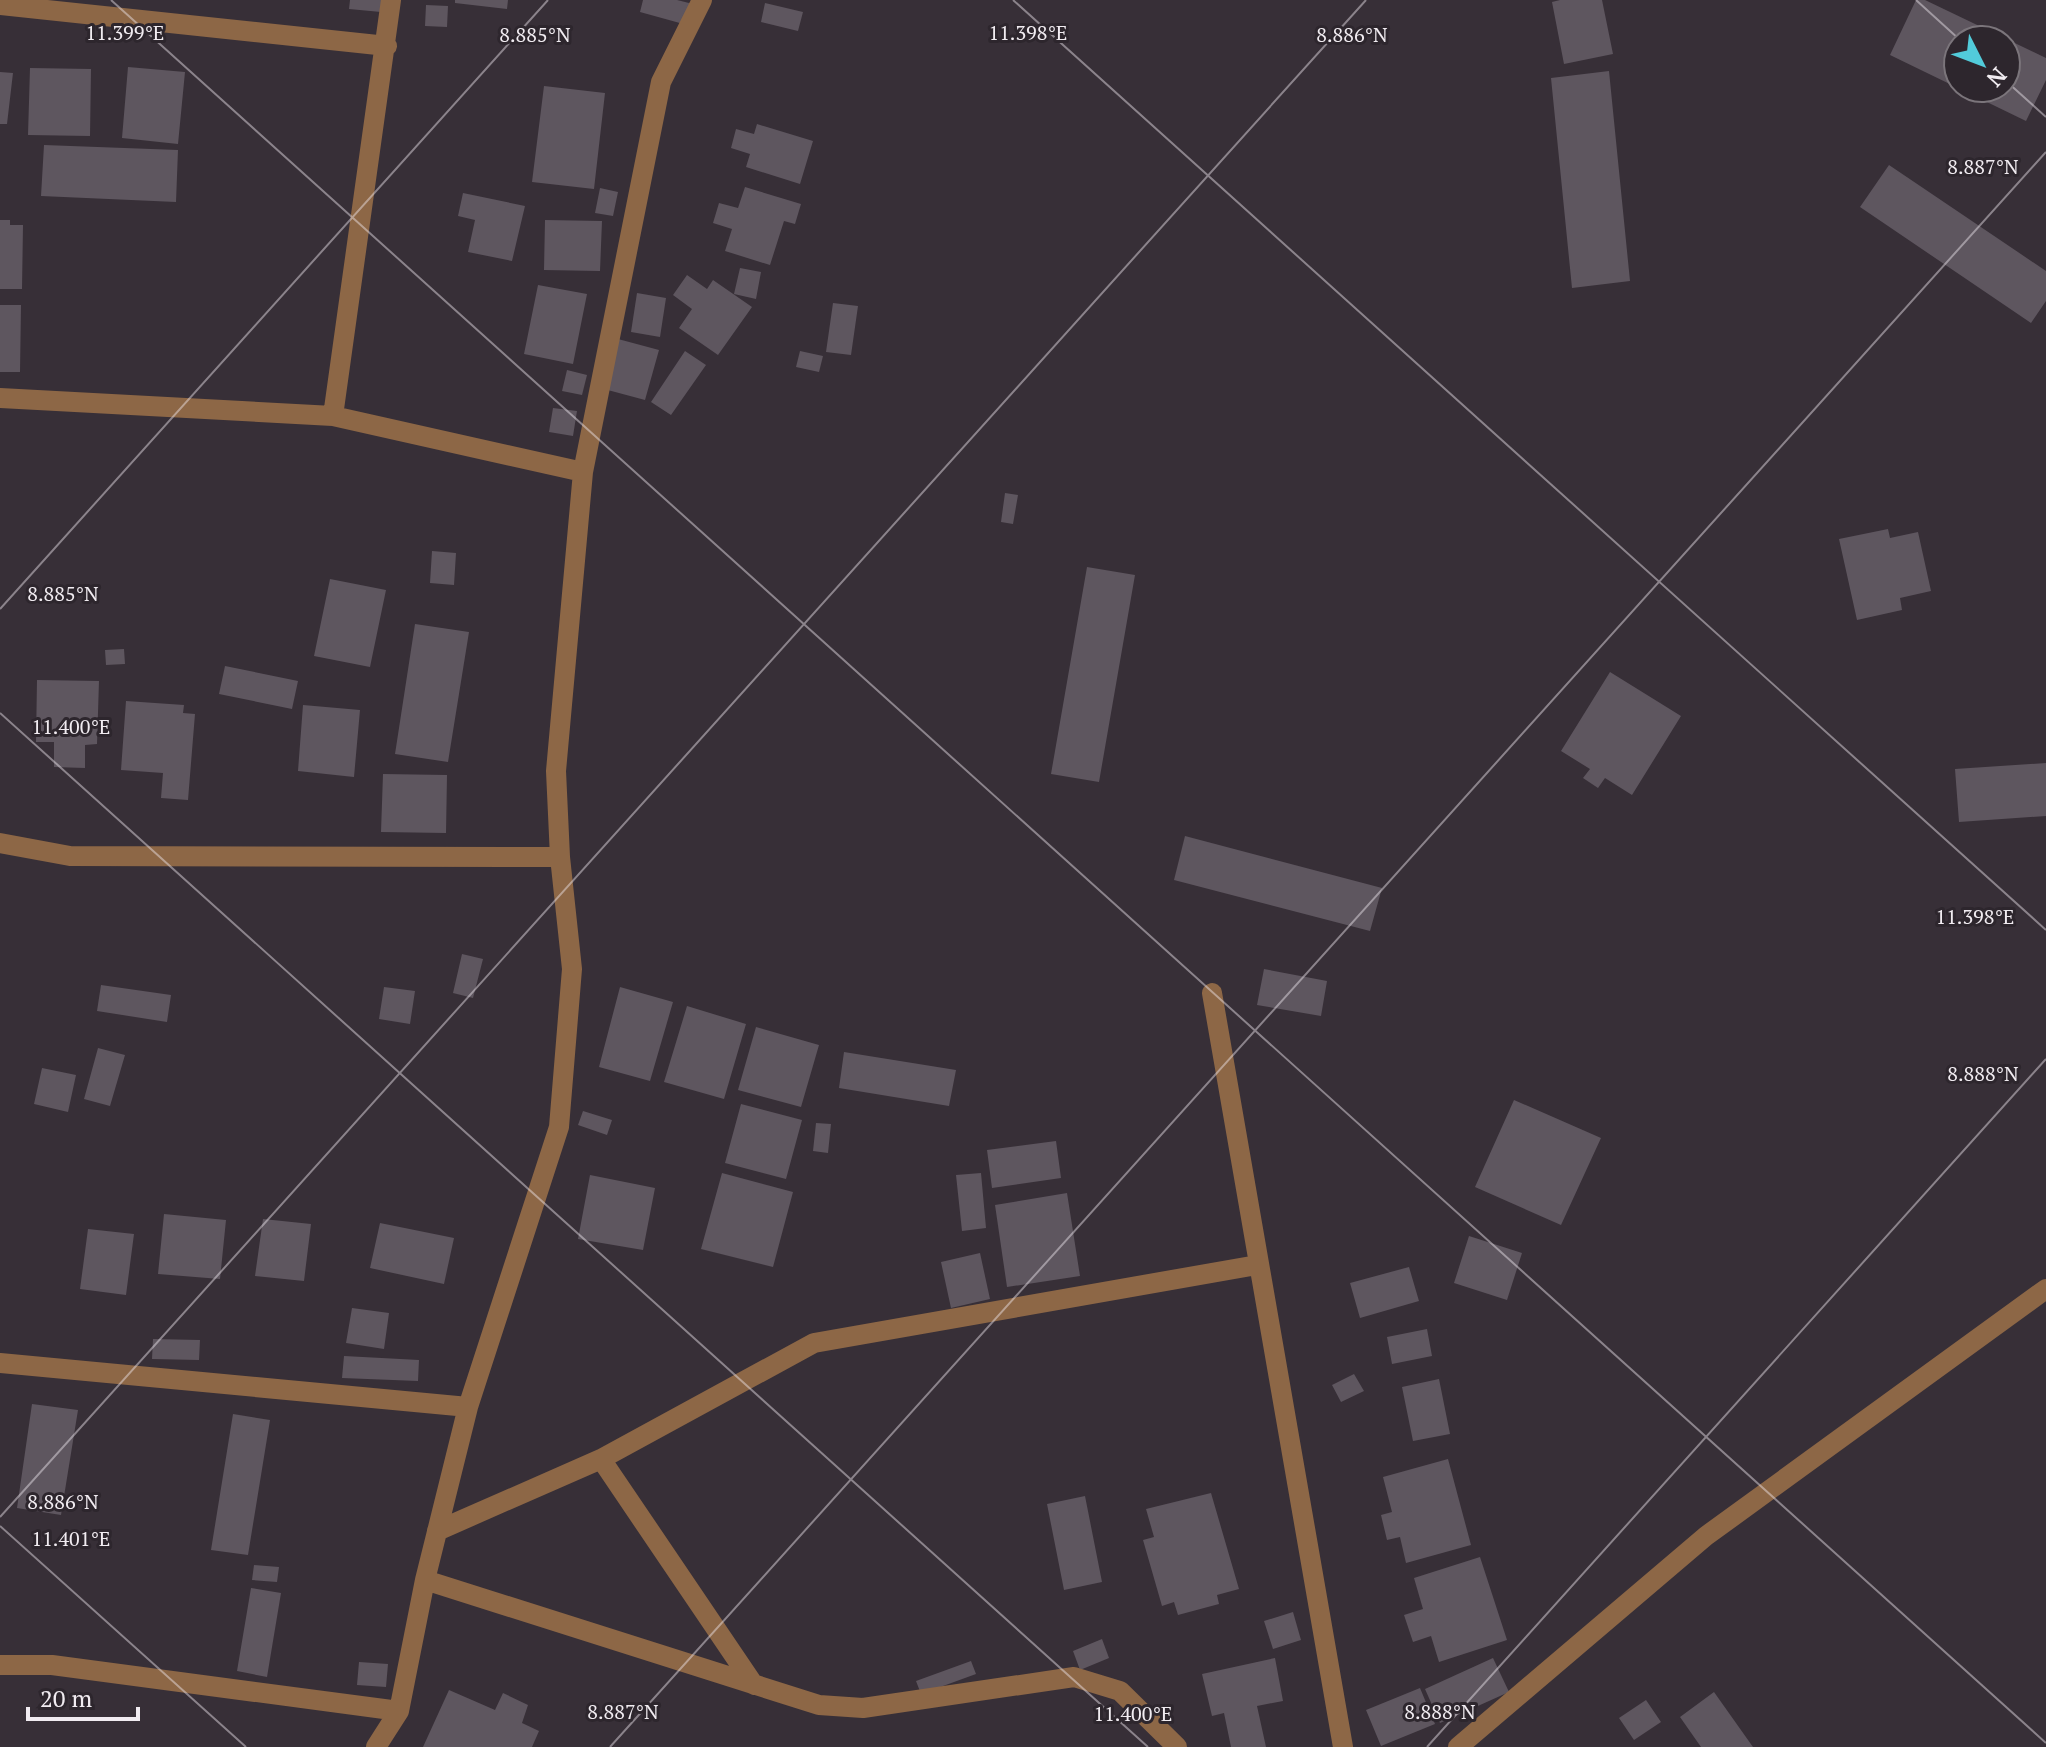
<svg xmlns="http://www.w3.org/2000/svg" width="2046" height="1747" viewBox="0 0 2046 1747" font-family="'PT Serif',serif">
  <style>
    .building { fill: #5e565f; fill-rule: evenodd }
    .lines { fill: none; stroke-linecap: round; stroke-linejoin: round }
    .minor { stroke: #8d6746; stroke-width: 20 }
    .ticks { fill: none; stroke: #f1ecf1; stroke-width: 2; stroke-opacity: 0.45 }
    .ticks-label { font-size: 20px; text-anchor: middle; fill: #f1ecf1; stroke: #2d262d; stroke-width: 6; stroke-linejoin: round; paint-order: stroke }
  </style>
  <rect width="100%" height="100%" fill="#372f37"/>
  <path class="building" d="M350,0H383L381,12L349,9Z
    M455,0H508L507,9L455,3Z
    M643,0H677L693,4L687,25L640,12Z
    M1560,0H1602L1613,54L1564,64L1552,2Z
    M1916,0H1925L2046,58V80L2026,121L1890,55ZM1958,40H2006V88H1958Z
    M765,3L803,12L798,31L761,22Z
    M426,5L448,6L447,27L425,26Z
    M128,67L185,72L178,144L122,138Z
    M30,68L91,69L90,136L28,135Z
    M1609,71L1630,281L1572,288L1551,78Z
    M0,72L13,73L7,124H0Z
    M544,86L605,93L594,189L532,182Z
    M757,124L813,141L800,184L746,167L750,154L731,148L736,129L754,134Z
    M44,145L178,150L176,202L41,196Z
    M1889,165L2046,271V301L2031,323L1860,207Z
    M745,187L801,204L795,224L784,221L770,265L725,251L732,229L713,223L719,203L738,208Z
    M600,188L618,192L613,216L595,213Z
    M463,193L525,206L512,261L468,252L475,220L458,216Z
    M0,220H10V225H23L22,289H0Z
    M545,220L602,221L600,271L544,270Z
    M740,268L761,272L756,299L734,294Z
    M687,275L707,289L713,280L752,307L718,355L679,328L692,309L673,295Z
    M538,285L587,294L573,364L524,354Z
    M637,293L666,298L660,337L631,332Z
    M833,303L858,306L851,355L826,352Z
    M0,305H21L20,372H0Z
    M618,339L659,350L645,400L604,389Z
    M685,351L706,365L671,415L651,402Z
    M800,351L823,356L819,372L796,367Z
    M567,370L587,375L582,395L562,391Z
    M553,408L577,411L573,436L549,432Z
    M1005,493L1018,495L1013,524L1001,522Z
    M1888,529L1890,538L1918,532L1931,591L1900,598L1902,610L1857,620L1839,539Z
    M432,551L456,553L454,585L430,583Z
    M1087,567L1135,575L1099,782L1051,774Z
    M330,579L386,590L370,667L314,656Z
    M415,624L469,632L448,762L395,754Z
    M124,649L125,664L106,665L105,650Z
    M225,666L298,681L292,709L219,694Z
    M1610,672L1681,716L1632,795L1605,778L1598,788L1583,778L1590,769L1561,751Z
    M37,680L99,681L97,744L85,745V768L54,767V742H36Z
    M126,701L184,705L183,713L195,714L188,800L161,798L163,773L121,770Z
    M303,705L360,710L354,777L298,771Z
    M2046,763V816L1959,822L1955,769Z
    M383,774L447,775L446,833L381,832Z
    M1185,836L1382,888L1370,931L1174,880Z
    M462,954L483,959L473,998L453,993Z
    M1264,969L1327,981L1321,1016L1257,1005Z
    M101,985L171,995L167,1022L97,1011Z
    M384,987L415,991L410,1024L379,1019Z
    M620,987L673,1002L650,1081L599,1067Z
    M687,1006L746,1024L724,1099L664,1082Z
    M756,1027L819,1045L801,1107L738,1090Z
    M98,1048L125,1055L110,1106L84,1099Z
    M844,1052L956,1070L949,1106L839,1088Z
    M42,1068L76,1075L68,1112L34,1104Z
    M1514,1100L1601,1138L1561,1225L1475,1187Z
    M741,1104L802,1120L786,1179L725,1163Z
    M583,1111L612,1120L607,1135L578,1125Z
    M816,1123L831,1124L828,1153L813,1151Z
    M1056,1141L1061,1178L992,1188L987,1150Z
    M722,1173L793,1192L773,1267L701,1249Z
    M981,1173L986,1228L962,1231L956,1175Z
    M590,1175L655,1188L643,1250L578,1239Z
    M1067,1193L1080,1276L1007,1287L995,1205Z
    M164,1214L226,1220L220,1279L158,1274Z
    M263,1219L311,1224L304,1281L255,1276Z
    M380,1223L454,1238L444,1284L370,1268Z
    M88,1229L134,1234L126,1295L80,1289Z
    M1469,1236L1522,1253L1507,1300L1454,1283Z
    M980,1253L990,1299L951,1308L941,1262Z
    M1409,1267L1419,1301L1360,1318L1350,1283Z
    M352,1308L389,1313L384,1349L346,1343Z
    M1427,1329L1432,1356L1392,1364L1387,1337Z
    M153,1339L200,1340L199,1360L152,1359Z
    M344,1356L419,1360L418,1381L342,1378Z
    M1354,1374L1364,1391L1341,1402L1332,1385Z
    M1439,1379L1450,1434L1413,1441L1402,1387Z
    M32,1404L78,1410L61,1515L17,1508Z
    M233,1414L270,1420L248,1555L211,1550Z
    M1448,1459L1471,1545L1406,1563L1400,1537L1387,1540L1381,1515L1392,1512L1383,1477Z
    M1211,1493L1239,1589L1217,1595L1219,1604L1178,1615L1174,1602L1162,1606L1143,1540L1154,1537L1146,1509Z
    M1085,1496L1102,1582L1064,1590L1047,1504Z
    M1480,1557L1507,1640L1439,1662L1431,1636L1413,1642L1404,1615L1423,1609L1414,1578Z
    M254,1565L279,1567L277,1582L252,1580Z
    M251,1588L281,1593L267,1677L237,1671Z
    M1293,1612L1301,1640L1273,1649L1264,1621Z
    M1102,1639L1109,1658L1080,1670L1073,1651Z
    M1275,1658L1283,1701L1257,1706L1266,1747H1231L1224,1713L1212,1716L1202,1674Z
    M1493,1658L1509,1692L1440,1723L1425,1689Z
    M971,1661L976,1674L921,1694L916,1681Z
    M359,1662L388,1664L386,1687L357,1685Z
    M1420,1688L1435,1724L1381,1746L1366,1710Z
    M449,1690L495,1710L503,1693L528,1705L522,1723L539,1731L532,1747H423Z
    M1714,1692L1753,1747H1701L1680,1717Z
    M1646,1700L1661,1722L1634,1740L1619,1718Z"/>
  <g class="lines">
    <path class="minor" d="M0,5L387,46
      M0,398L333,416L583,472
      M333,416L391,0
      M0,843L70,856L560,857
      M1212,993L1343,1747
      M0,1363L468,1407
      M601,1459L754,1685
      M437,1531L601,1459L814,1343L1257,1265
      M425,1580L819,1705L863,1708L1074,1677L1120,1691L1177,1747
      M0,1665H52L399,1711
      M376,1747L399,1711L425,1580L468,1407L559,1127L572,969L560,857L556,771L583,472L661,82L702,0
      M1458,1747L1706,1536L2046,1289"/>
  </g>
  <path class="ticks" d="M111,0L2046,1743M1013,0L2046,930M1916,0L1960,40M2006,81L2046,117M0,609L548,0M0,713L1148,1747M0,1517L1366,0M0,1526L246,1747M610,1747L2046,152M1427,1747L2046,1059"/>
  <g class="ticks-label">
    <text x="125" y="40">11.399°E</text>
    <text x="1028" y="40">11.398°E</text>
    <text x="535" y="42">8.885°N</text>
    <text x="1352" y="42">8.886°N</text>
    <text x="1983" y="174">8.887°N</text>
    <text x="63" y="601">8.885°N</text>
    <text x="71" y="734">11.400°E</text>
    <text x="1975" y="924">11.398°E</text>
    <text x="1983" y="1081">8.888°N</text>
    <text x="63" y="1509">8.886°N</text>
    <text x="71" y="1546">11.401°E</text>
    <text x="623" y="1719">8.887°N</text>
    <text x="1440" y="1719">8.888°N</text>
    <text x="1133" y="1721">11.400°E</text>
  </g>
  <g transform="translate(1982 64) rotate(132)"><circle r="38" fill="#2d262d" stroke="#7b757b" stroke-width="2"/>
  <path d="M0-6L14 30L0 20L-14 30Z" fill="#52cbda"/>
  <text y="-12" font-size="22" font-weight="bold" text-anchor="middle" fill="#f1ecf1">N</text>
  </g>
  <path d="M28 1707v12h110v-12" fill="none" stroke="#f1ecf1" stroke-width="4"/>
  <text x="40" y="1707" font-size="24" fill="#f1ecf1" stroke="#2d262d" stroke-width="6" paint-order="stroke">20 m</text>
</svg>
